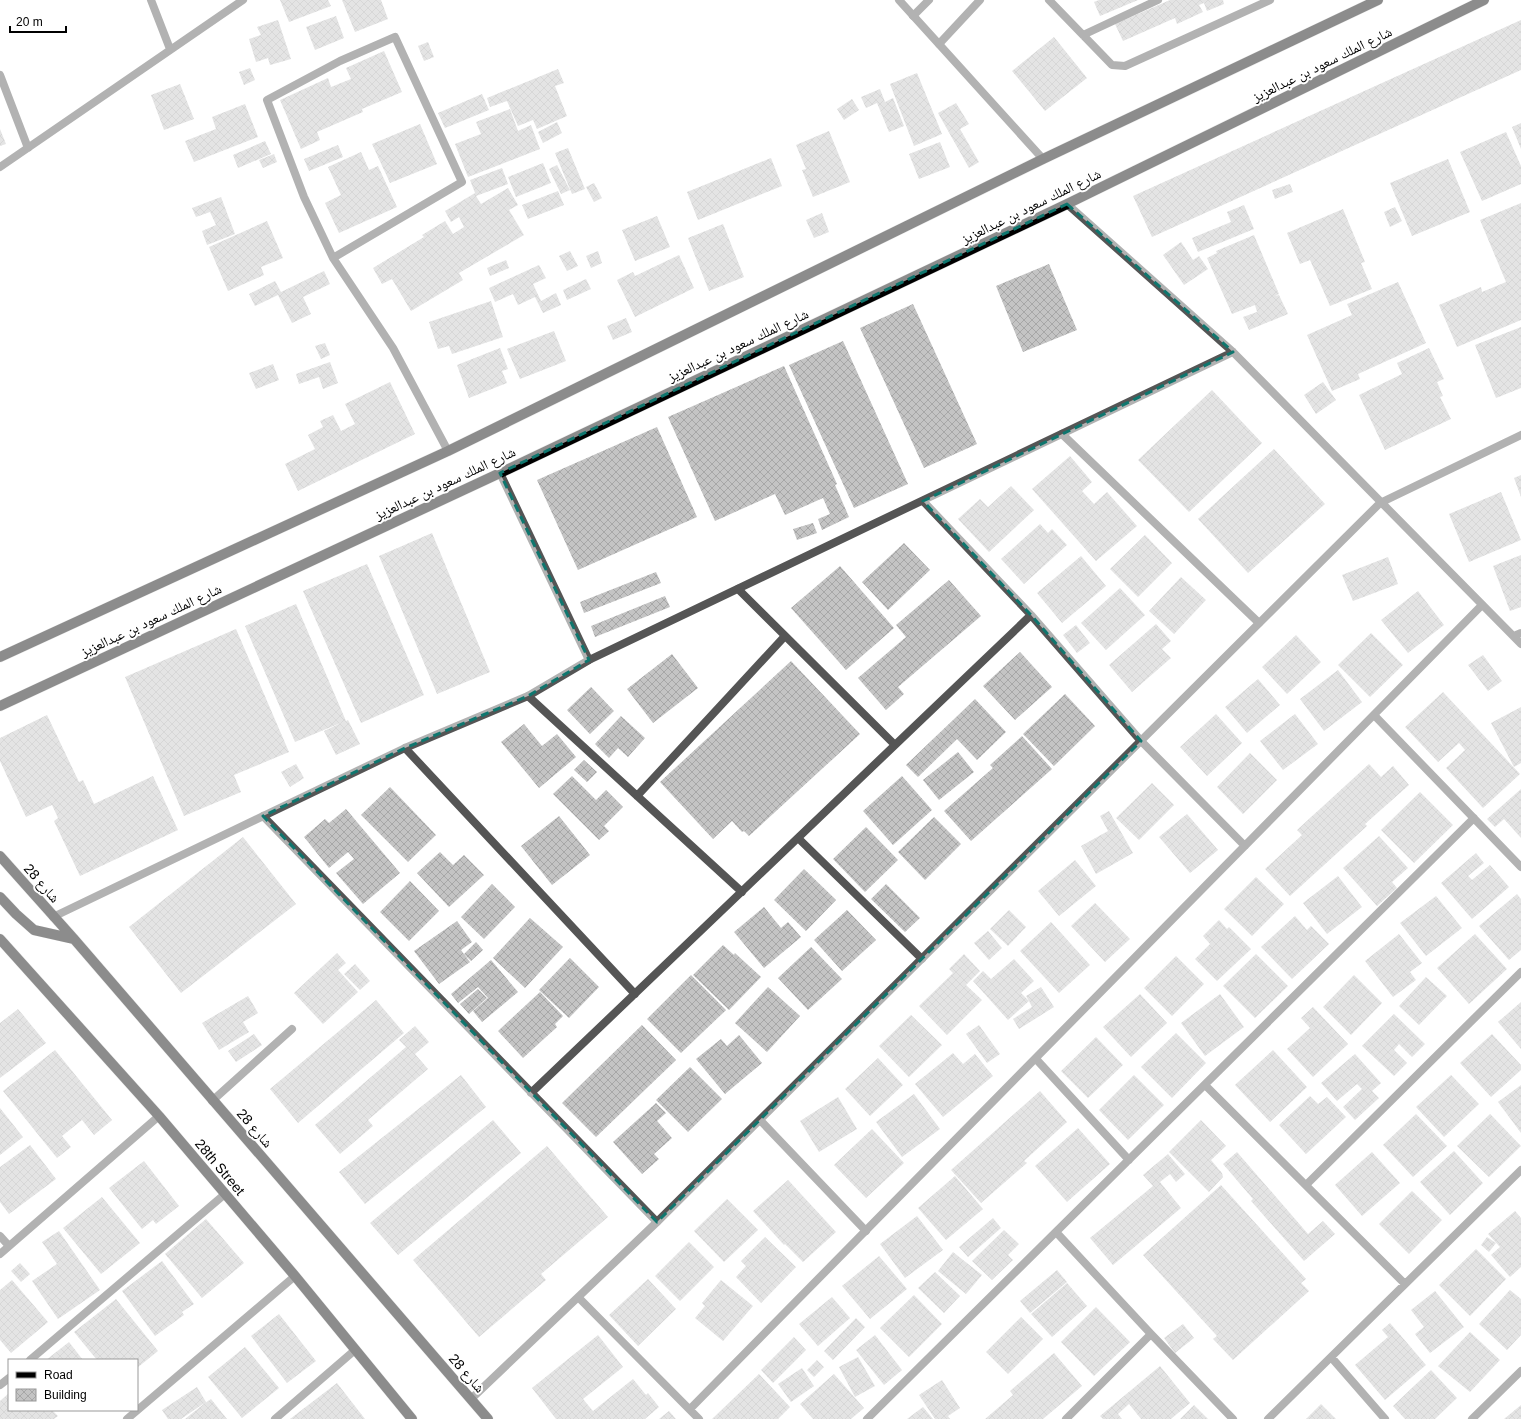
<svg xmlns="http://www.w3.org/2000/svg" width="1521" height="1419" viewBox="0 0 1521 1419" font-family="Arial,'Noto Naskh Arabic',sans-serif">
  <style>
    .building { fill: url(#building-cross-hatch) }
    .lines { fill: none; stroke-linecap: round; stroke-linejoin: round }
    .primary-casing { stroke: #dbdbdb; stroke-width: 11 }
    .service { stroke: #555; stroke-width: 8 }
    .minor { stroke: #555; stroke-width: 8 }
    .tertiary { stroke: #555; stroke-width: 8 }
    .primary { stroke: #000; stroke-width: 10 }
    .marked { fill: none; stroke: #0f766e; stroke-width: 3; stroke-dasharray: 8 5; stroke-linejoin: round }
    .labels { text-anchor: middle; stroke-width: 4; stroke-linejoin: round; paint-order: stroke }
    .street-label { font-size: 14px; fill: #000; stroke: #fff }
  </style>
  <defs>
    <pattern id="building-cross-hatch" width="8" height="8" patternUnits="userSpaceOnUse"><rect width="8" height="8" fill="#c4c4c4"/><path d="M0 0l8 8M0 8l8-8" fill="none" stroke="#a7a7a7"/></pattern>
  </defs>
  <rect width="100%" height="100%" fill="#fff"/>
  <path class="building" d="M280,0H328L331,6L289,22Z
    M342,0H381L388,19L355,32Z
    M1099,0H1138L1100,16L1094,2Z
    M1170,0H1223L1224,4L1207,11L1204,3L1199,5L1203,12L1177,24L1175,18L1123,41L1115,24Z
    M336,16L344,38L315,50L306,27Z
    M278,20L291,59L270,65L268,58L256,62L249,39L261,35L257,27Z
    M1521,20V70L1152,237L1133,196Z
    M1054,37L1087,78L1045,111L1012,71Z
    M428,42L434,57L424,61L418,46Z
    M384,51L402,92L362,109L363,112L317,132L320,140L301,149L280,100L328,78L331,87L351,79L346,68Z
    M250,68L255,80L244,85L239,72Z
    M558,69L564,83L555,86L567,116L537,129L533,120L518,126L507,101L490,107L487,98Z
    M917,73L942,134L914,146L890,84Z
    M180,84L194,119L164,130L151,95Z
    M880,89L885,102L893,98L904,126L889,132L877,103L866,108L861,97Z
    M482,94L489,110L445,128L438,113Z
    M852,99L859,110L844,120L837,109Z
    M956,103L969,124L960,129L979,162L969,168L938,113Z
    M245,104L258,137L194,162L185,141L216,129L212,117Z
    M510,109L518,131L531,125L540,149L468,177L455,144L481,134L476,122Z
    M557,122L562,133L543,143L538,132Z
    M1521,123V149L1512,127Z
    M420,124L437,164L390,183L372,144Z
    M0,129L6,144L0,146Z
    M829,131L850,182L813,197L802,170L806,169L796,145Z
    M1506,132L1521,166V184L1482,201L1460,152Z
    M265,141L271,154L238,168L233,155Z
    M940,142L950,167L919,179L909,154Z
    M338,145L343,157L309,171L304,159Z
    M568,148L585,189L572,194L555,153Z
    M361,152L369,170L378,166L397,207L339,233L325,203L341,195L328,167Z
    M274,154L277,162L263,168L259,160Z
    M771,158L782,186L698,220L687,192Z
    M1448,159L1470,212L1412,236L1390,183Z
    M543,163L551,183L516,197L508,177Z
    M557,165L570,190L561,194L549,169Z
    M502,168L508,184L476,196L481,204L508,188L518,205L509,210L524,235L459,273L463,280L411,311L392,279L382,284L373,268L424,237L422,235L445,221L453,234L464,227L459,217L451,222L445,211L475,193L470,180Z
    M594,183L602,198L594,202L586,187Z
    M1290,184L1293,192L1275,199L1272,190Z
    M558,191L564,205L528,219L522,205Z
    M221,197L235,234L207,245L202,231L216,225L210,212L196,217L192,208Z
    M1521,203V320L1457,347L1439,305L1481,287L1482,292L1506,282L1480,220Z
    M1244,205L1254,229L1198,252L1192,238L1231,222L1227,212Z
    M1395,207L1402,221L1390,227L1384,212Z
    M1343,209L1365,262L1361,263L1372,289L1330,306L1310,260L1300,264L1287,233Z
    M822,213L829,232L814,238L806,220Z
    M657,216L670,247L635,261L622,230Z
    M267,221L283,258L261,267L264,275L228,291L209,247Z
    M723,224L744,277L709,291L688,238Z
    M1254,235L1279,294L1275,296L1279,295L1288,314L1249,330L1243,317L1257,312L1255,305L1232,314L1207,258L1217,253L1216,251Z
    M1181,242L1193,260L1199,256L1208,269L1184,285L1163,255Z
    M570,251L578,266L567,271L559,256Z
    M598,251L602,263L591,268L586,256Z
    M679,255L694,288L635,317L617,280L633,272L635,276Z
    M506,260L509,268L490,276L487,268Z
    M1049,264L1077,330L1023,352L996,286Z
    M539,265L546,278L533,284L541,301L556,293L561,305L543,313L535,297L518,305L513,294L495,302L489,288Z
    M324,271L330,284L303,297L311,314L292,323L278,295L255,306L249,294L275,281L281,292Z
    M586,279L591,289L567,300L563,290Z
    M1398,282L1426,343L1358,374L1360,379L1332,391L1307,335L1352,315L1347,304Z
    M491,301L503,337L452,354L449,346L438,349L429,322Z
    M913,304L977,444L924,468L860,328Z
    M626,318L632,332L613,340L607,326Z
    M1521,327V388L1496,398L1475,345Z
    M554,331L566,361L520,379L507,349Z
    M843,341L908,484L854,508L789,365Z
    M325,343L330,355L321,359L315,346Z
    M500,348L508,369L502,371L507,383L469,398L457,365Z
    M1429,348L1444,379L1437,382L1443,396L1440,397L1451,419L1385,450L1359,395L1402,374L1397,363Z
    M330,362L338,383L323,389L319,377L299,384L296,374Z
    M273,364L279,380L256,389L249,373Z
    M784,366L837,484L835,485L849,517L822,530L818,519L830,514L823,498L785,515L775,494L715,521L668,417Z
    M390,382L415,434L298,491L285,464L315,449L308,435L323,427L320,421L333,415L341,431L355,424L345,404Z
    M1323,382L1336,400L1316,414L1304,395Z
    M1212,390L1262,443L1189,512L1138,460Z
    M657,427L697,517L578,570L537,480Z
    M1274,449L1325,504L1248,573L1198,519Z
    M1070,456L1092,482L1082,491L1094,504L1107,492L1137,526L1096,561L1032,489Z
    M1521,475V497L1514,478Z
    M1011,486L1034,510L989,552L958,519L980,499L988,507Z
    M1501,492L1521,540L1469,562L1449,514Z
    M813,523L817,533L797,540L793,529Z
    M1040,524L1048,533L1052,529L1067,545L1024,584L1001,559Z
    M432,533L490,672L437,694L379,556Z
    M1145,535L1172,563L1138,597L1110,569Z
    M904,543L930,570L888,610L862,582Z
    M1521,555V607L1510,611L1493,566Z
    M1081,556L1106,586L1062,623L1037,593Z
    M1388,557L1398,584L1353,601L1342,575Z
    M367,564L424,695L361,723L303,591Z
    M840,566L894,628L846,670L791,608Z
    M656,572L661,583L584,613L580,602Z
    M1181,577L1206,600L1174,634L1149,611Z
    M949,580L981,616L898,687L904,694L886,710L858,678L906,637L896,625Z
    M1120,588L1145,615L1106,650L1081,623Z
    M1418,591L1444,625L1408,653L1381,620Z
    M665,596L670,607L595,637L591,626Z
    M296,604L346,721L348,720L360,744L336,755L324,731L343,722L295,742L245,626Z
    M1156,624L1171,641L1162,649L1171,658L1132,692L1109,665Z
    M1076,625L1090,643L1077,653L1063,635Z
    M236,629L289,752L234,775L241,792L184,816L125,677Z
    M1371,633L1403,665L1370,697L1338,665Z
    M1296,635L1321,662L1287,694L1262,667Z
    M1020,652L1052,687L1015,720L983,686Z
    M672,654L698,688L653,723L627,689Z
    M1483,655L1502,681L1488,691L1468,665Z
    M791,661L860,734L749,836L744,831L742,832L732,821L713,839L660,782Z
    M1338,670L1362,702L1324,731L1300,699Z
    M1258,679L1280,705L1247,733L1225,707Z
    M591,687L614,711L590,734L567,710Z
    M1443,692L1520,774L1483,808L1446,768L1465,750L1459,743L1438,762L1405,727Z
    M1065,694L1095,726L1054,766L1023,734Z
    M975,699L1006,732L977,760L957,739L918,777L906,765Z
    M1521,707V763L1514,767L1491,723Z
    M1216,714L1242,743L1207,776L1180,747Z
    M1295,714L1318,744L1283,770L1260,741Z
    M47,715L79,782L83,780L94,804L153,776L178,830L80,876L54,821L58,818L52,805L26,817L0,761V738Z
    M621,716L645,738L628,757L618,748L609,758L595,744Z
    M524,724L542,746L557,734L576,757L539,788L501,742Z
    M1022,736L1052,769L971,841L944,811L993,768L990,765Z
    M958,752L974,772L939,800L923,780Z
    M1250,753L1277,780L1243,814L1217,787Z
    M584,760L597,772L587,782L574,770Z
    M296,764L304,778L290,787L281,772Z
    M1369,764L1381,777L1393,766L1409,785L1365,824L1367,826L1290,896L1265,869L1302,835L1297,830Z
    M572,776L596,800L606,790L623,807L604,826L609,831L599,840L553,794Z
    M902,776L932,810L893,845L863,811Z
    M1152,783L1174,805L1139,840L1116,818Z
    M390,787L436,835L408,862L361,815Z
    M1521,789V838L1504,819L1495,827L1487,819Z
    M1420,792L1453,825L1414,863L1381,830Z
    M346,809L400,873L363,904L336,873L354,859L348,852L329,868L304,837L325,819L329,823Z
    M1109,811L1133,853L1096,874L1081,846L1108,831L1100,816Z
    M1187,814L1218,850L1190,873L1159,837Z
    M559,816L590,855L552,885L521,846Z
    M934,817L961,844L925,880L898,852Z
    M866,827L898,860L865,892L833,859Z
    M1379,836L1408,868L1392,882L1397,888L1377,906L1343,868Z
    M243,837L296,904L181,993L129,927Z
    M440,852L453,865L464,855L484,875L449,907L417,873Z
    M1476,853L1484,863L1468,876L1472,880L1490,865L1509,887L1472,919L1441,883Z
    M1075,860L1096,886L1059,916L1038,891Z
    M804,869L836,900L806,931L774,900Z
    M1338,876L1362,907L1327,934L1303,903Z
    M1256,877L1284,904L1252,936L1224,909Z
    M410,881L439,911L409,941L380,912Z
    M492,884L515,907L484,939L461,917Z
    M886,884L920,918L905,932L871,899Z
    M1517,894L1521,899V950L1509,960L1479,926Z
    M1436,896L1462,928L1426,956L1400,923Z
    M1095,903L1130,939L1105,962L1071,926Z
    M764,907L781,928L788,922L801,937L764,968L734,932Z
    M847,910L876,940L842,971L814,940Z
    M1009,910L1026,927L1008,946L990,929Z
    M1295,916L1307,930L1311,926L1329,944L1292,979L1261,947Z
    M530,918L563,947L525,988L493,958Z
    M1219,920L1227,929L1229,927L1251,949L1217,981L1195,959L1210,944L1203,936Z
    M457,921L472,942L461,950L470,962L439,984L414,951Z
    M1051,922L1090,965L1059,993L1020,951Z
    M988,931L1002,948L989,960L974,943Z
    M1399,934L1422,963L1410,972L1416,980L1393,997L1365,961Z
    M1475,934L1507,969L1469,1004L1437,968Z
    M476,942L483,950L471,961L464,954Z
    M723,945L734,955L735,953L761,977L729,1010L693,975Z
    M811,947L842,979L808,1010L778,978Z
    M337,953L346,963L338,970L358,992L323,1024L294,993Z
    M964,954L980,971L966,985L982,1000L947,1035L919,1006L953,973L949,969Z
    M1256,954L1288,986L1255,1018L1223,986Z
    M1176,956L1204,984L1172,1016L1144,988Z
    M570,958L599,987L569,1018L539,990Z
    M1014,959L1034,981L1021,993L1029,1001L1026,996L1041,987L1054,1007L1019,1029L1013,1019L1032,1007L1029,1001L1008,1020L973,981L983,971L991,979Z
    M491,960L518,992L482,1022L473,1011L488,998L478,987L458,1003L451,994Z
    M355,964L370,981L360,990L344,974Z
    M691,975L726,1010L681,1053L647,1019Z
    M1354,975L1382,1003L1351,1035L1323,1007Z
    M1426,977L1447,996L1419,1025L1399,1006Z
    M768,987L800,1016L767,1052L735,1023Z
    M478,989L487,998L469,1014L460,1004Z
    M540,992L563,1016L555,1024L557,1027L523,1058L498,1031Z
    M1140,994L1167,1023L1131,1057L1103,1027Z
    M1220,994L1244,1027L1205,1056L1181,1023Z
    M248,996L258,1013L243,1022L249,1032L219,1050L202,1023Z
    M376,1000L404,1033L298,1123L270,1089Z
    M1521,1002V1049L1498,1022Z
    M1313,1007L1348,1044L1313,1077L1287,1049L1310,1028L1301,1018Z
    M18,1009L46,1043L0,1078V1023Z
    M1394,1014L1425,1044L1412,1057L1399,1044L1394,1050L1407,1063L1394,1076L1362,1046Z
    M911,1015L942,1045L909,1077L879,1046Z
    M642,1025L676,1060L596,1137L562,1103Z
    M979,1025L1000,1054L987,1063L966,1034Z
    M415,1026L429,1042L415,1054L428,1069L368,1120L373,1126L340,1154L315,1125L406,1047L399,1040Z
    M1176,1033L1206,1063L1172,1098L1141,1067Z
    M254,1034L262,1045L236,1062L228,1051Z
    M1492,1034L1521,1065V1070L1491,1097L1460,1063Z
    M739,1035L762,1063L725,1094L696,1059L721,1039L727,1046Z
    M1096,1037L1123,1065L1088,1098L1061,1071Z
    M55,1050L112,1120L94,1135L82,1120L62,1136L71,1147L57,1158L3,1091Z
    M1273,1050L1307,1087L1270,1122L1235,1085Z
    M953,1053L963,1064L975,1054L993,1076L943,1117L915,1084Z
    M1355,1054L1381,1083L1372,1091L1379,1098L1355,1120L1343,1107L1362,1089L1357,1084L1337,1101L1321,1083Z
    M878,1058L903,1085L870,1116L845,1089Z
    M690,1067L722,1099L688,1132L656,1100Z
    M461,1075L486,1107L365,1204L339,1172Z
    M1134,1075L1164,1105L1128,1140L1099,1110Z
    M1451,1075L1479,1104L1444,1137L1416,1107Z
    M1521,1085V1133L1498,1102Z
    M1040,1091L1067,1122L1024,1161L1027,1163L981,1203L951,1170Z
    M914,1094L940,1129L902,1157L876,1122Z
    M1310,1096L1318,1104L1327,1097L1346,1117L1306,1154L1279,1125Z
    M838,1097L857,1129L819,1152L800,1121Z
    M656,1103L666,1113L657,1121L672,1138L654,1154L659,1159L642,1174L613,1142Z
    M0,1108L23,1137L0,1155Z
    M1416,1114L1447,1146L1413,1177L1383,1145Z
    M1490,1114L1521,1146L1489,1177L1457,1146Z
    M493,1120L521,1153L398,1255L370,1223Z
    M1201,1120L1226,1146L1211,1160L1222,1173L1223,1177L1209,1192L1169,1152Z
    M1078,1128L1110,1164L1067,1202L1035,1166Z
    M872,1129L904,1163L866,1198L834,1165Z
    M30,1145L56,1179L9,1214L0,1202V1167Z
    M547,1146L608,1217L541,1274L546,1280L479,1337L413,1260Z
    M1454,1151L1483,1183L1450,1215L1420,1182Z
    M1237,1152L1308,1234L1323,1221L1335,1234L1304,1261L1251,1201L1253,1199L1223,1164Z
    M1372,1152L1400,1183L1362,1216L1335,1185Z
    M1168,1154L1185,1174L1176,1182L1170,1174L1160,1182L1181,1208L1113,1265L1090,1238L1153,1186L1143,1175Z
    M144,1161L179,1206L156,1224L153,1220L142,1229L109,1188Z
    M955,1176L983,1209L946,1240L918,1208Z
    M788,1180L836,1232L803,1262L785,1244L784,1245L753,1211Z
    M1221,1185L1306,1279L1301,1283L1309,1291L1233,1360L1213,1339L1217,1336L1143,1255Z
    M1412,1191L1442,1220L1409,1254L1379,1224Z
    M102,1197L140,1243L101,1274L63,1228Z
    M727,1199L758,1230L724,1262L694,1231Z
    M1515,1211L1521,1218V1267L1510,1277L1491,1255L1500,1247L1488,1234Z
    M917,1216L943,1250L905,1278L880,1244Z
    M993,1218L1001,1228L968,1257L959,1247Z
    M206,1219L244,1263L202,1298L165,1254Z
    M1004,1230L1019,1244L1008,1255L1013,1260L992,1280L972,1261Z
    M59,1231L100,1290L58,1319L32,1281L57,1264L42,1242Z
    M765,1237L796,1267L761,1303L736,1277L746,1266L741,1261Z
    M1487,1237L1496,1243L1489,1252L1481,1245Z
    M689,1242L714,1267L680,1301L655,1276Z
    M1476,1249L1506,1279L1470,1316L1439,1285Z
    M953,1252L982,1275L966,1294L938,1271Z
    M879,1256L907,1289L870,1319L842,1286Z
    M162,1261L194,1304L182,1312L184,1315L155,1336L122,1291Z
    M20,1263L30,1274L21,1282L11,1271Z
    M1057,1270L1067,1282L1030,1313L1020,1301Z
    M935,1272L960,1296L944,1313L918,1288Z
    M648,1279L676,1309L638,1346L609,1315Z
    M12,1280L48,1322L11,1353L0,1340V1290Z
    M721,1280L753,1306L723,1341L695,1318L705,1306L702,1303Z
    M1067,1283L1087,1306L1052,1337L1031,1314Z
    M1510,1290L1521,1299V1335L1507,1350L1479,1324Z
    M1435,1291L1464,1327L1430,1353L1415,1334L1424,1327L1411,1310Z
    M914,1295L942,1324L909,1357L880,1328Z
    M832,1297L850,1318L818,1346L799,1324Z
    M116,1299L158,1351L137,1368V1360H97L74,1332Z
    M1096,1307L1130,1342L1094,1376L1061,1342Z
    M279,1314L316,1361L287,1383L251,1336Z
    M1021,1317L1043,1339L1008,1374L986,1352Z
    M856,1318L865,1327L833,1360L824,1351Z
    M1390,1323L1426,1365L1385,1400L1355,1365L1388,1337L1382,1330Z
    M1183,1324L1194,1338L1175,1353L1164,1338Z
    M1470,1332L1500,1360L1470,1392L1438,1366Z
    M598,1335L623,1367L583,1399L593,1411L633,1379L646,1395L648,1393L659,1407L645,1419H556L532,1388Z
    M875,1335L902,1370L884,1385L856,1350Z
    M794,1337L806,1350L773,1383L761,1370Z
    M69,1342L83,1360H46Z
    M245,1347L279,1388L242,1418L208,1377Z
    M1054,1353L1082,1386L1043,1419H985L1013,1395L1010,1391Z
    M858,1357L875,1386L855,1397L839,1367Z
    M817,1360L824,1367L814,1377L807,1370Z
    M1160,1366L1190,1403L1171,1419H1141L1129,1404L1118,1414L1122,1419H1103L1100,1416Z
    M802,1368L814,1386L791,1402L778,1384Z
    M1431,1370L1457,1398L1435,1419H1405L1393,1406Z
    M759,1374L790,1407L778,1419H712Z
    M834,1374L864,1408L851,1419H813L800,1404Z
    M942,1380L960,1408L948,1416L950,1419H935L919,1395Z
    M337,1383L365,1419H290Z
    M197,1387L206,1402L181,1419H168L162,1410Z
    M9,1393V1410H52L58,1416L54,1419H0V1401Z
    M211,1399L227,1419H185L205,1403Z
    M1321,1404L1336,1419H1306Z
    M1194,1405L1208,1419H1180Z
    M1521,1405V1419H1504Z
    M923,1407L933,1419H907Z
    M669,1411L676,1419H659Z"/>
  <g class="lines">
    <defs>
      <path id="primary" d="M0,657L448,451L1043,159L1378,0
        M0,706L500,473L1067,204L1484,0
        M0,856L74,939L488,1419
        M0,897L16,914L34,930L74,939
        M0,939L159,1116L295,1276L412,1419"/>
    </defs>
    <use href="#primary" class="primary-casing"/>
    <path class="service" d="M1049,0L1112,65L1125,66L1270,0
      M913,16L929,0
      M1083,35L1158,0
      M939,44L980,0
      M212,1101L292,1029"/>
    <path class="minor" d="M151,0L170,49
      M899,0L1043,159
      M0,75L28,148
      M0,167L243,0
      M333,258L462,182L395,37L340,61L267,100L304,197L333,258L393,348L448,451
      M1062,434L1259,623
      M500,473L589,660
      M923,501L1031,615L1141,741L1245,846
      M738,589L895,745
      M528,696L742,892
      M1374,715L1521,867
      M405,748L635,994
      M637,796L785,636
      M263,816L657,1222
      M798,838L922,959
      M1036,1059L1129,1160
      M1205,1085L1405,1284
      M531,1093L1031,615
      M1306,1185L1521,972
      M1056,1232L1151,1334L1233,1419
      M0,1236L9,1246
      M0,1254L159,1116
      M579,1298L699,1419
      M1331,1357L1385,1419
      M30,1360L225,1194
      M0,1385L9,1378
      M690,1409L1482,605
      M275,1419L355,1350
      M867,1419L1474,818
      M1066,1419L1151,1334
      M1268,1419L1521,1170
      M1472,1419L1521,1371"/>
    <path class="tertiary" d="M1067,204L1233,352L1521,644
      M1514,636L1521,633
      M53,917L405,748L528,696L589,660L1233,352
      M760,1120L866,1231
      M471,1399L657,1222L1380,503L1521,435
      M127,1419L295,1276"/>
    <use href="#primary" class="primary"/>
  </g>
  <path d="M0 0H1521V1419H0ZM1067,204L1233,352L923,501L1031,615L1141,741L657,1222L263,816L405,748L528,696L589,660L500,473Z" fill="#fff" fill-opacity=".55" fill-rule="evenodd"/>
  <path class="marked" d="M1067,204L1233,352L923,501L1031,615L1141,741L657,1222L263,816L405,748L528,696L589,660L500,473Z"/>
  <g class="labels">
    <g class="street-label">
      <text transform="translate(1322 64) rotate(-26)" y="5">شارع الملك سعود بن عبدالعزيز</text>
      <text transform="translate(1031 206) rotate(-26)" y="5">شارع الملك سعود بن عبدالعزيز</text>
      <text transform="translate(738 345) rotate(-25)" y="5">شارع الملك سعود بن عبدالعزيز</text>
      <text transform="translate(445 483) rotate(-25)" y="5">شارع الملك سعود بن عبدالعزيز</text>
      <text transform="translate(151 620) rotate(-25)" y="5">شارع الملك سعود بن عبدالعزيز</text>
      <text transform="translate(42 883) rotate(49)" y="5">شارع 28</text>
      <text transform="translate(255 1128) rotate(49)" y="5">شارع 28</text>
      <text transform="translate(220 1167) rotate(50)" y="5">28th Street</text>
      <text transform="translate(467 1373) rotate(49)" y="5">شارع 28</text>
    </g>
  </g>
  <rect x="8" y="1359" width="130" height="52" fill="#ffffff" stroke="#999999"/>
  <rect x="16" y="1372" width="20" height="6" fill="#000000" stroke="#999999"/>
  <text x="44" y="1379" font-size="12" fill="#000000">Road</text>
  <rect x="16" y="1389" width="20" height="12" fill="url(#building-cross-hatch)" stroke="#999999"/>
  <text x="44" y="1399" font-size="12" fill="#000000">Building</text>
  <path d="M10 26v6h56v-6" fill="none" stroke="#000000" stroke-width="2"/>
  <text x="16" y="26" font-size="12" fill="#000000" stroke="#ffffff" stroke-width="3" paint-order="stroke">20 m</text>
</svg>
